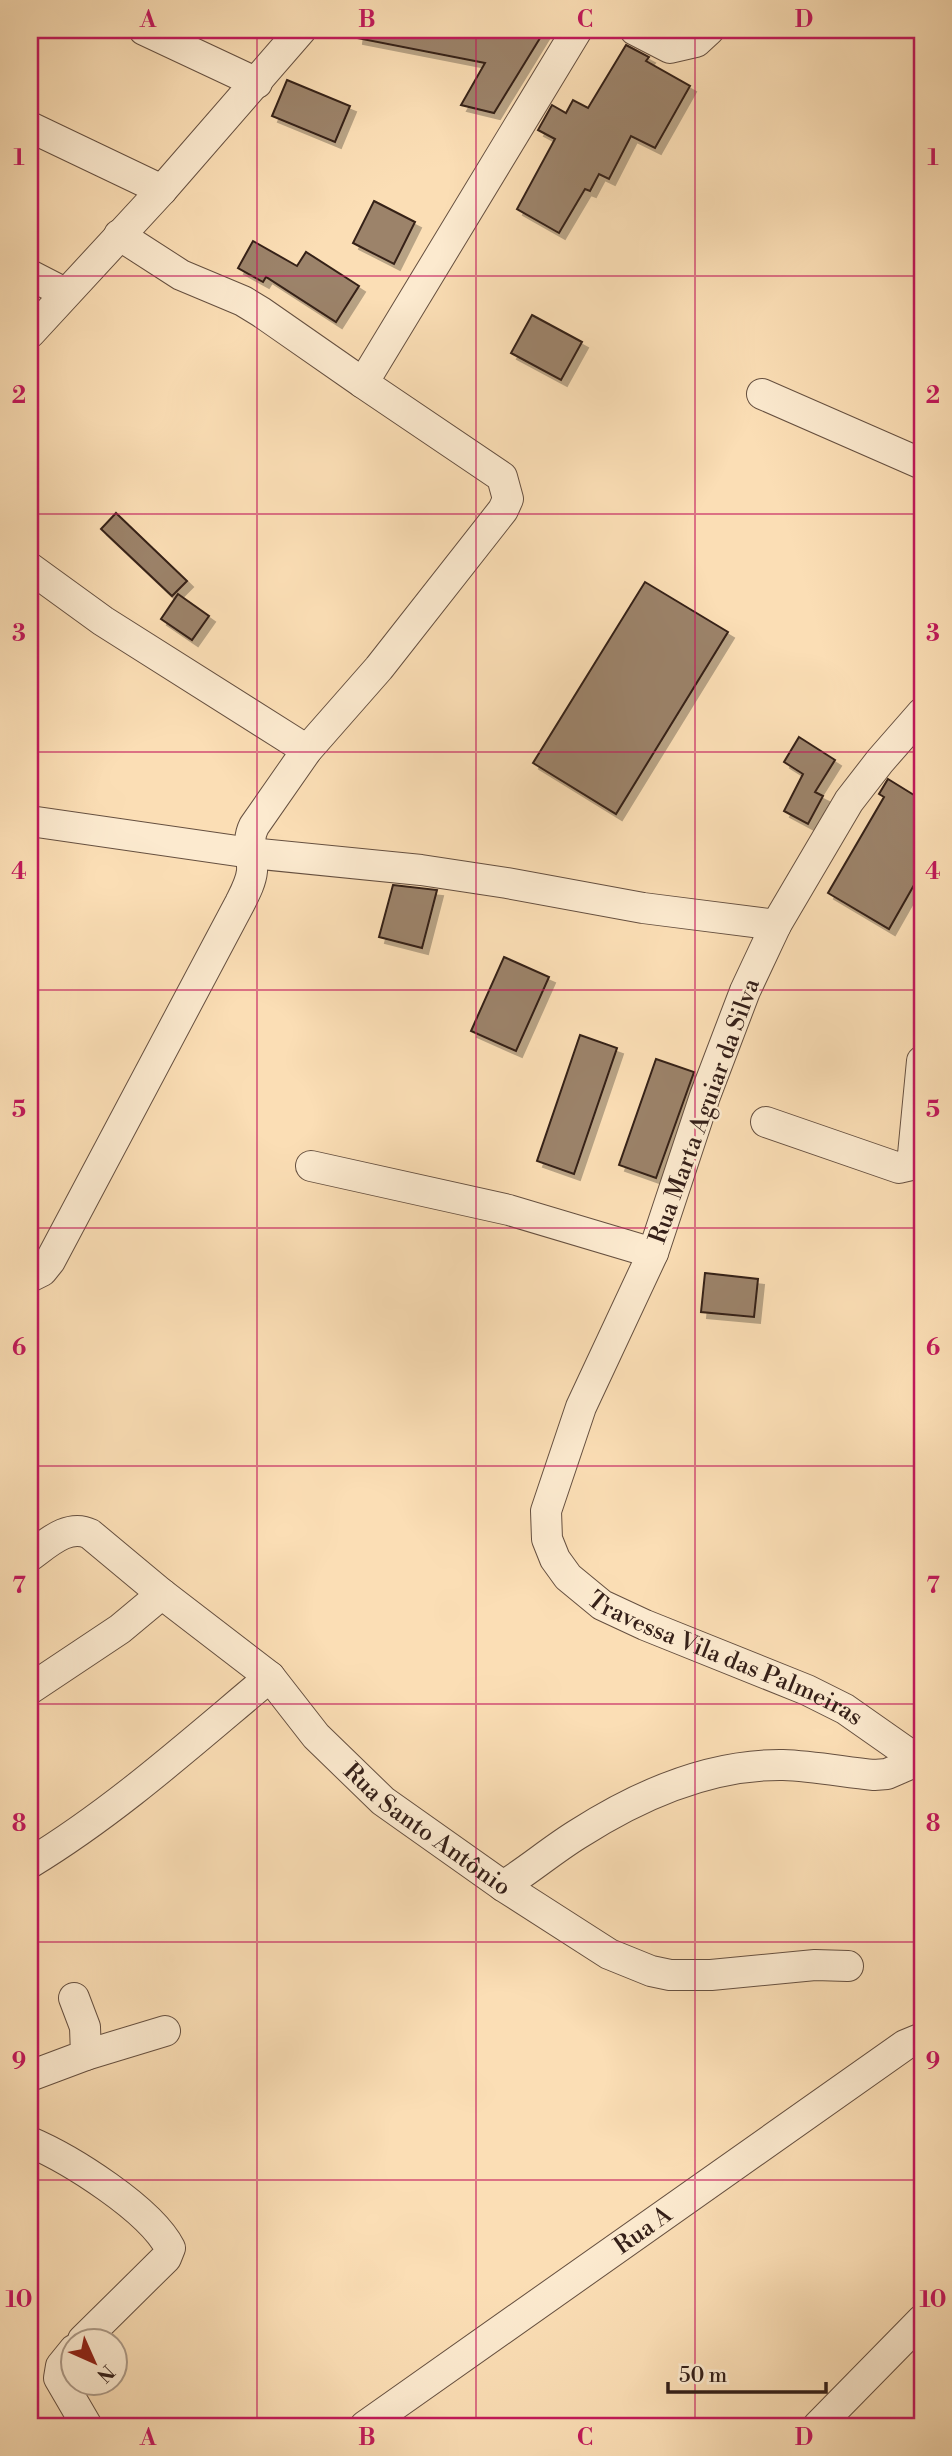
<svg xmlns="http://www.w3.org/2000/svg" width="952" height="2456" viewBox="0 0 952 2456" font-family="'Libre Bodoni',serif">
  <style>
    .building { fill: #9c836a; stroke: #352019; stroke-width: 2; filter: url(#shadow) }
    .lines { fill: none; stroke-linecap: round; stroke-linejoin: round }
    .minor-casing { stroke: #665040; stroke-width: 32 }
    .minor { stroke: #fceacf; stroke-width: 30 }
    .grid { fill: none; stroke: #c2185b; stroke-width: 2; stroke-opacity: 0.55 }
    .labels { text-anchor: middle; stroke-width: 5; stroke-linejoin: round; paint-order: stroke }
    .street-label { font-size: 24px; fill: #352019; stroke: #fceacf }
    .neatline { fill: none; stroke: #c2185b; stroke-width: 2.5 }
    .grid-label { font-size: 23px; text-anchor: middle; font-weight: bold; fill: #c2185b }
  </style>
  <defs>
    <filter id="shadow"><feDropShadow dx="6" dy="6" stdDeviation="0" flood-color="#0004"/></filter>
  </defs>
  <rect width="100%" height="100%" fill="#fbdeb5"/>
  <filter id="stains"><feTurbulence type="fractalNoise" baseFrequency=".00286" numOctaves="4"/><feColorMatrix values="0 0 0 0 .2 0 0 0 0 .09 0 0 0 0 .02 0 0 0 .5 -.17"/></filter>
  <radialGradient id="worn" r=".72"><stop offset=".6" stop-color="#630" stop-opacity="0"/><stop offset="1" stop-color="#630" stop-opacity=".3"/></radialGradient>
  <path class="building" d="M358,30H545L494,113L461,105L485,63L357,38Z
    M626,45L649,57L646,61L690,86L655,148L631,136L609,179L599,174L590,191L585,189L559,233L517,209L555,139L538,130L552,105L566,113L573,100L588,108Z
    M287,80L350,106L335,142L272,116Z
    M374,201L415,222L394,264L353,243Z
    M253,241L297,266L306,252L359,286L336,322L266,277L263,282L238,268Z
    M532,315L582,342L561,380L511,353Z
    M116,513L187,581L172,596L101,529Z
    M645,582L728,632L616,814L533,763Z
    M178,594L209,616L192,640L161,619Z
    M799,737L835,760L815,792L823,796L808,824L784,811L803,774L784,762Z
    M888,779L922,800V871L889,929L828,893L884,797L879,794Z
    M393,885L437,890L422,948L379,937Z
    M504,957L549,977L516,1051L471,1031Z
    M580,1035L617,1048L574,1174L537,1161Z
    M656,1059L694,1072L656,1178L619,1165Z
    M705,1273L758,1279L754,1317L701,1312Z"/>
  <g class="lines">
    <defs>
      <g id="minor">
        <path d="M144,30L257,83"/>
        <path d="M635,30L670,48L696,42L709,30"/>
        <path d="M30,127L162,190"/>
        <path d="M119,235L181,275L243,301L261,312L363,383"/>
        <path d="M30,275L65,293"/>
        <path d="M30,333L162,190L301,30"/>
        <path d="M762,394L922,464"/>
        <path d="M30,568L103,621L307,750"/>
        <path id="s1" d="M922,713L880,761L849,801L776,925L745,991L705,1096L653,1253L581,1407L546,1511L547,1539L555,1559L568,1577L602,1605L645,1625L807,1690L845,1709L922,1763"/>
        <path d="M30,821L251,853L421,870L507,883L643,908L776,925"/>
        <path d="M766,1122L899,1168L912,1165L922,1061"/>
        <path d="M311,1166L509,1210L653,1253"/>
        <path d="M30,1277L42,1271L50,1261L240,903C245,893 251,882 252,871C253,854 246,842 254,826L307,750L379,668L503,510L508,499L502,477L363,383L577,30"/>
        <path id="s2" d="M30,1556C47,1544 68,1523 90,1534L162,1594L270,1677L316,1736L383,1801L503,1886L609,1954L651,1971L670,1975H711L815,1965L848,1966"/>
        <path d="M30,1689L120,1629L162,1594"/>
        <path d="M30,1863C117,1810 192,1742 270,1677"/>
        <path d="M503,1886C529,1870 552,1850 578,1834C639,1795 709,1764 783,1765C813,1766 844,1772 874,1775L887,1774L917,1761"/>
        <path d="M86,2055L165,2031"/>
        <path d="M30,2076L86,2055L85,2027L74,1998"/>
        <path d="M30,2142C70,2159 150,2209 170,2248L166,2258L83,2340"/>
        <path d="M74,2350L61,2366L59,2378L87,2426"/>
        <path id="s3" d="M365,2426L905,2045L922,2038"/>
        <path d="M818,2426L922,2320"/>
      </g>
    </defs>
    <use href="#minor" class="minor-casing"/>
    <use href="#minor" class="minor"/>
  </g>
  <path class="grid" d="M257,30V2426M476,30V2426M695,30V2426M30,276H922M30,514H922M30,752H922M30,990H922M30,1228H922M30,1466H922M30,1704H922M30,1942H922M30,2180H922"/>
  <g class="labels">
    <g class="street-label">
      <text transform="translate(704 1111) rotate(-70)" y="8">Rua Marta Aguiar da Silva</text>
      <text dy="8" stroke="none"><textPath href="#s1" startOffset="1139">Travessa Vila das Palmeiras</textPath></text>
      <text dy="8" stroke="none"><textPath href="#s2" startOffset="518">Rua Santo Antônio</textPath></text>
      <text dy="8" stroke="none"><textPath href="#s3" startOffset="340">Rua A</textPath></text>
    </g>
  </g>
  <rect width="952" height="2456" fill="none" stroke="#fbdeb5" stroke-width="77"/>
  <g transform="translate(94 2362) rotate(135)"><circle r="33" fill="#fceacf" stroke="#ac9986" stroke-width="2"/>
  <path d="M0-5L12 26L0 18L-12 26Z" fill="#8f2418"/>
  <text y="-10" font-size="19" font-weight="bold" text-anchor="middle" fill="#352019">N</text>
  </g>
  <path d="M668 2382v10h158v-10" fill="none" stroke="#352019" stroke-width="3.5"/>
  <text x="679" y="2382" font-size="21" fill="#352019" stroke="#fceacf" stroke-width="5" paint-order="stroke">50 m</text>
  <rect x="38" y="38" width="876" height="2380" class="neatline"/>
  <g class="grid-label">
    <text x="148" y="27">A</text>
    <text x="367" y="27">B</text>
    <text x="585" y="27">C</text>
    <text x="804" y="27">D</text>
    <text x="19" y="165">1</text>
    <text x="933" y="165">1</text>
    <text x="19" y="403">2</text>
    <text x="933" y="403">2</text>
    <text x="19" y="641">3</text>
    <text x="933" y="641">3</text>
    <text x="19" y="879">4</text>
    <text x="933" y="879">4</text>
    <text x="19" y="1117">5</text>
    <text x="933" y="1117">5</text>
    <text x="19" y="1355">6</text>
    <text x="933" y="1355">6</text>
    <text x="19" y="1593">7</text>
    <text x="933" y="1593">7</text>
    <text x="19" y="1831">8</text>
    <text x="933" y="1831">8</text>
    <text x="19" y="2069">9</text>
    <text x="933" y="2069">9</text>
    <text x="19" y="2307">10</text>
    <text x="933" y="2307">10</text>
    <text x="148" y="2445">A</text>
    <text x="367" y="2445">B</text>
    <text x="585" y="2445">C</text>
    <text x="804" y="2445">D</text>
  </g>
  <rect width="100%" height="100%" filter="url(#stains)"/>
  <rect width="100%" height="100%" fill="url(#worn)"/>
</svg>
